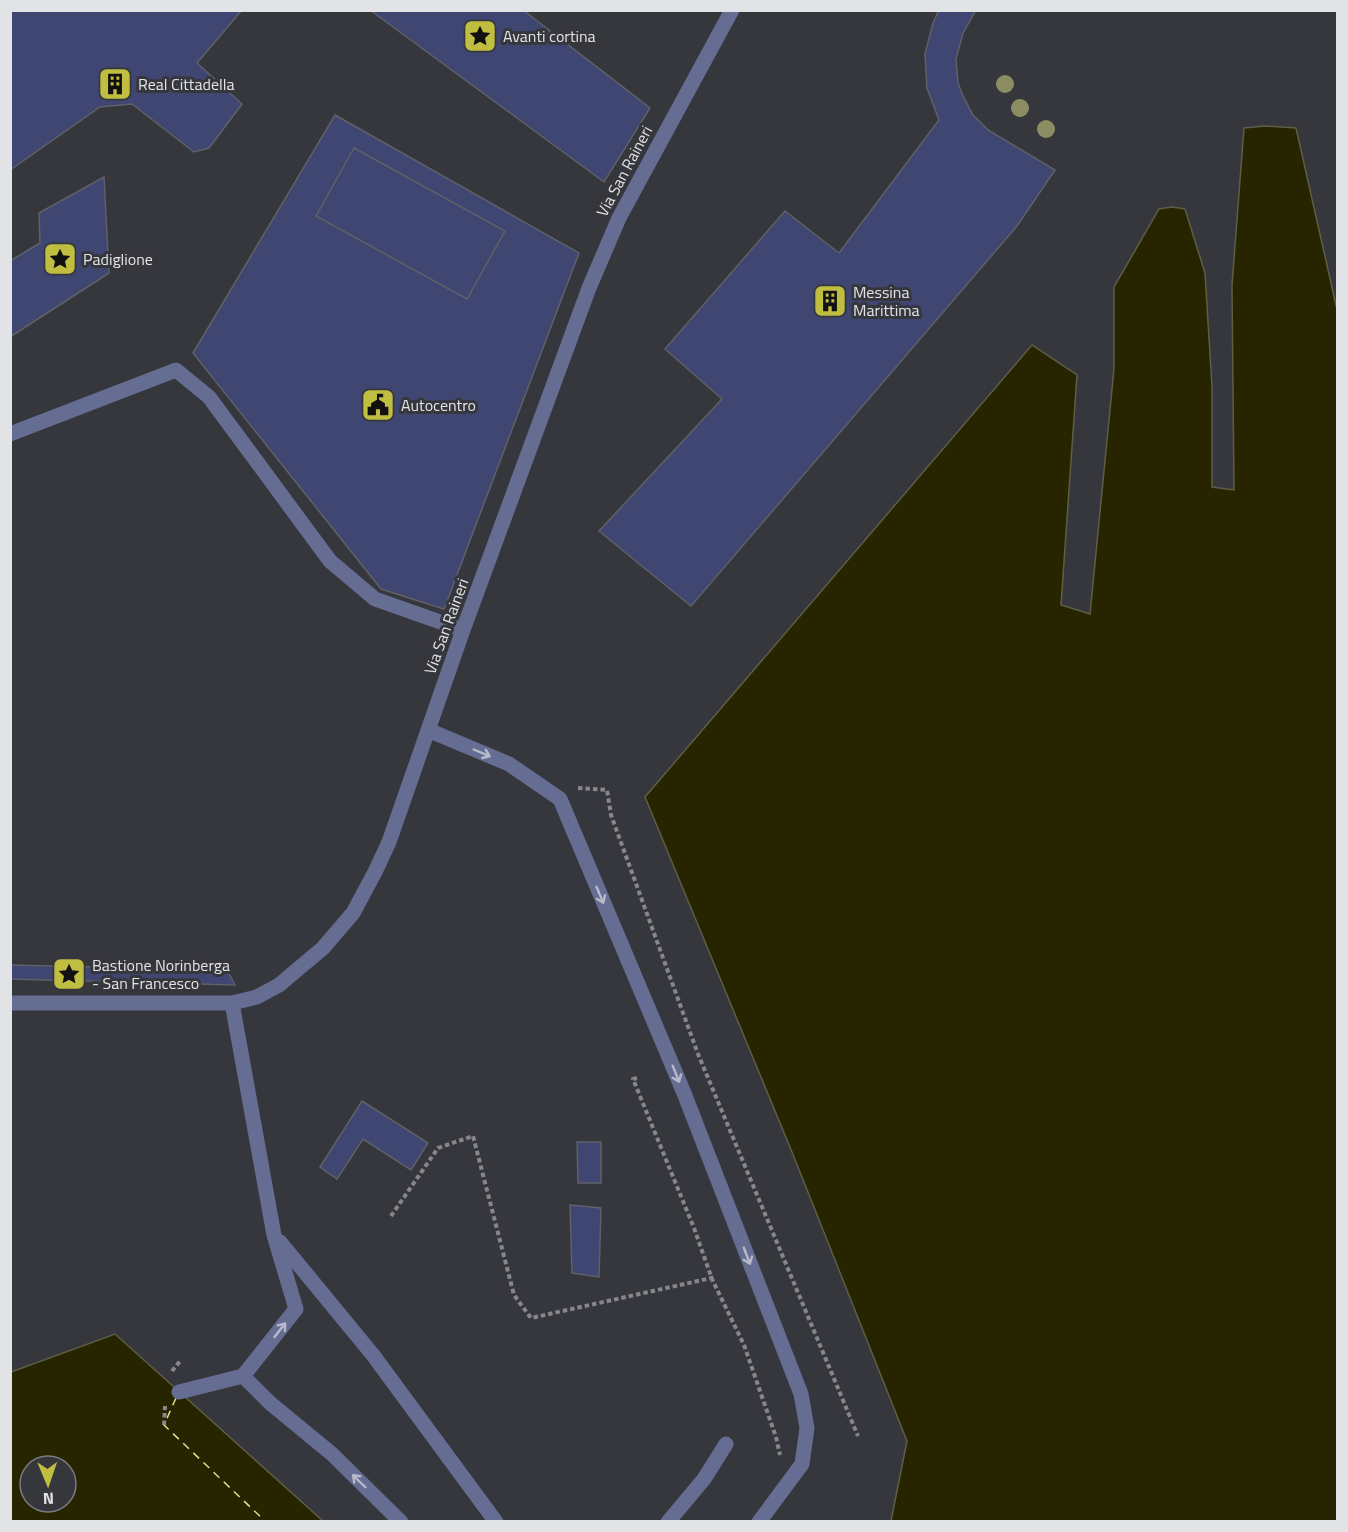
<svg xmlns="http://www.w3.org/2000/svg" width="1348" height="1532" viewBox="0 0 1348 1532" font-family="'Titillium Web',sans-serif">
  <style>
    .water { fill: #262500; stroke: #5e5e45; stroke-width: 1.5; fill-rule: evenodd }
    .lines { fill: none; stroke-linecap: round; stroke-linejoin: round }
    .ferry { stroke: #e0e08f; stroke-width: 1.5; stroke-dasharray: 8 6; stroke-linecap: butt }
    .building { fill: #3e4671; stroke: #5f6167; stroke-width: 1.5 }
    .path { stroke: #86878c; stroke-width: 4; stroke-dasharray: 4.5 3; stroke-linecap: butt }
    .minor { stroke: #656d93; stroke-width: 15 }
    .tree { fill: #8c8d63 }
    .oneway { stroke: #b6baca }
    .labels { text-anchor: middle; stroke-width: 6; stroke-linejoin: round; paint-order: stroke }
    .poi-label { font-size: 16px; fill: #e2e3e7; stroke: #36373d; text-anchor: start }
    .street-label { font-size: 16px; fill: #e2e3e7; stroke: #36373d }
  </style>
  <rect width="100%" height="100%" fill="#36373d"/>
  <path class="water" d="M1265,126L1296,128L1338,314L1337,1521H891L907,1441L792,1152L645,797L1032,345L1077,375L1061,605L1090,614L1114,369V287L1159,209L1172,207L1185,209L1205,273L1212,387V487L1234,490L1232,285L1244,128Z
    M115,1334L323,1521L11,1522V1372ZM30,1466H66V1502H30Z"/>
  <g class="lines">
    <path class="ferry" d="M176,1398L164,1425L266,1522"/>
  </g>
  <path class="building" d="M10,10H242L197,63L242,104L209,148L194,152L132,104L100,107L10,170Z
    M370,10H523L650,108L604,182Z
    M939,10H976L963,33L956,59L958,83L963,96L973,115L988,130L1055,170L1017,226L691,606L599,531L722,399L665,349L785,211L839,253L939,120L927,88L925,54L933,23Z
    M335,115L579,253L444,609L381,589L193,353Z
    M354,148L505,231L467,299L316,216Z
    M104,177L109,273L10,337V261L40,243L39,213Z
    M10,965L227,970L235,985L10,979Z
    M362,1101L428,1143L411,1170L363,1139L337,1179L320,1167Z
    M577,1142H601V1183H578Z
    M570,1205L601,1208L599,1277L572,1273Z"/>
  <g class="lines">
    <path class="path" d="M578,788L607,790L611,815L698,1054L858,1436
      M637,1078L633,1079L694,1228L712,1279L744,1345L776,1437L780,1455
      M391,1216L438,1148L473,1136L514,1295L531,1318L716,1277
      M172,1371L181,1360
      M164,1425L165,1406"/>
    <path class="minor" d="M10,434L176,370L209,397L330,561L375,599L463,630
      M428,730L509,764L560,799L684,1093L801,1394L807,1428L802,1464L759,1522
      M10,1003H232L257,997L279,985L323,948L353,913L375,872L389,842L463,630L589,288L619,218L732,10
      M280,1242L373,1355L496,1522
      M243,1376L270,1403L332,1454L401,1522
      M179,1392L243,1376L296,1309L274,1235L232,1003
      M668,1522L704,1479L726,1444"/>
  </g>
  <g class="tree">
    <circle cx="1005" cy="84" r="9"/>
    <circle cx="1020" cy="108" r="9"/>
    <circle cx="1046" cy="129" r="9"/>
  </g>
  <defs><path id="oneway-shaft" d="M-6 0H5M1.5-3L5.5 0L1.5 3" fill="none" stroke-width="1.6" stroke-linecap="round" stroke-linejoin="round" transform="scale(1.5)"/></defs>
  <g class="oneway">
    <use href="#oneway-shaft" transform="translate(482 753) rotate(23)"/>
    <use href="#oneway-shaft" transform="translate(600 895) rotate(67)"/>
    <use href="#oneway-shaft" transform="translate(676 1074) rotate(68)"/>
    <use href="#oneway-shaft" transform="translate(747 1256) rotate(69)"/>
    <use href="#oneway-shaft" transform="translate(280 1330) rotate(-52)"/>
    <use href="#oneway-shaft" transform="translate(359 1481) rotate(-136)"/>
  </g>
  <defs>
    <symbol id="sight-square" viewBox="-11 -11 22 22"><rect x="-9" y="-9" width="18" height="18" rx="4" fill="#c0be41" stroke="#36373d"/><path d="M0-6L1.8-2.2L6-1.7L2.9 1.2L3.7 5.4L0 3.3L-3.7 5.4L-2.9 1.2L-6-1.7L-1.8-2.2Z" fill="#111"/></symbol>
    <symbol id="building-square" viewBox="-11 -11 22 22"><rect x="-9" y="-9" width="18" height="18" rx="4" fill="#c0be41" stroke="#36373d"/><path d="M-4-6H4V6H1V3H-1V6H-4ZM-2.5-4.3h1.7v1.8h-1.7ZM.8-4.3h1.7v1.8H.8ZM-2.5-1h1.7V.8h-1.7ZM.8-1h1.7V.8H.8Z" fill="#111"/></symbol>
    <symbol id="civic-square" viewBox="-11 -11 22 22"><rect x="-9" y="-9" width="18" height="18" rx="4" fill="#c0be41" stroke="#36373d"/><path d="M-.6-6.5H3V-4.5H.6V-3L4-1V1h2V6H-6V1h2V-1L-.6-3ZM-1.2 2.5V6h2.4V2.5Z" fill="#111"/></symbol>
  </defs>
  <g fill-rule="evenodd">
    <use href="#sight-square" x="461" y="17" width="38" height="38"/>
    <use href="#building-square" x="96" y="65" width="38" height="38"/>
    <use href="#sight-square" x="41" y="240" width="38" height="38"/>
    <use href="#building-square" x="811" y="282" width="38" height="38"/>
    <use href="#civic-square" x="359" y="386" width="38" height="38"/>
    <use href="#sight-square" x="50" y="955" width="38" height="38"/>
  </g>
  <g class="labels">
    <g class="poi-label">
      <text x="503" y="42">Avanti cortina</text>
      <text x="138" y="90">Real Cittadella</text>
      <text x="83" y="265">Padiglione</text>
      <text x="853" y="298">Messina<tspan x="853" dy="18">Marittima</tspan></text>
      <text x="401" y="411">Autocentro</text>
      <text x="92" y="971">Bastione Norinberga<tspan x="92" dy="18">- San Francesco</tspan></text>
    </g>
    <g class="street-label">
      <text transform="translate(624 171) rotate(-62)" y="6">Via San Raineri</text>
      <text transform="translate(446 626) rotate(-70)" y="6">Via San Raineri</text>
    </g>
  </g>
  <rect width="1348" height="1532" fill="none" stroke="#e2e3e7" stroke-width="24"/>
  <g transform="translate(48 1484) rotate(178)"><circle r="28" fill="#36373d" stroke="#7b7c81" stroke-width="1.5"/>
  <path d="M0-4.5L10 22L0 15L-10 22Z" fill="#c0be41"/>
  <text y="-9" font-size="16" font-weight="bold" text-anchor="middle" fill="#e2e3e7">N</text>
  </g>
</svg>
